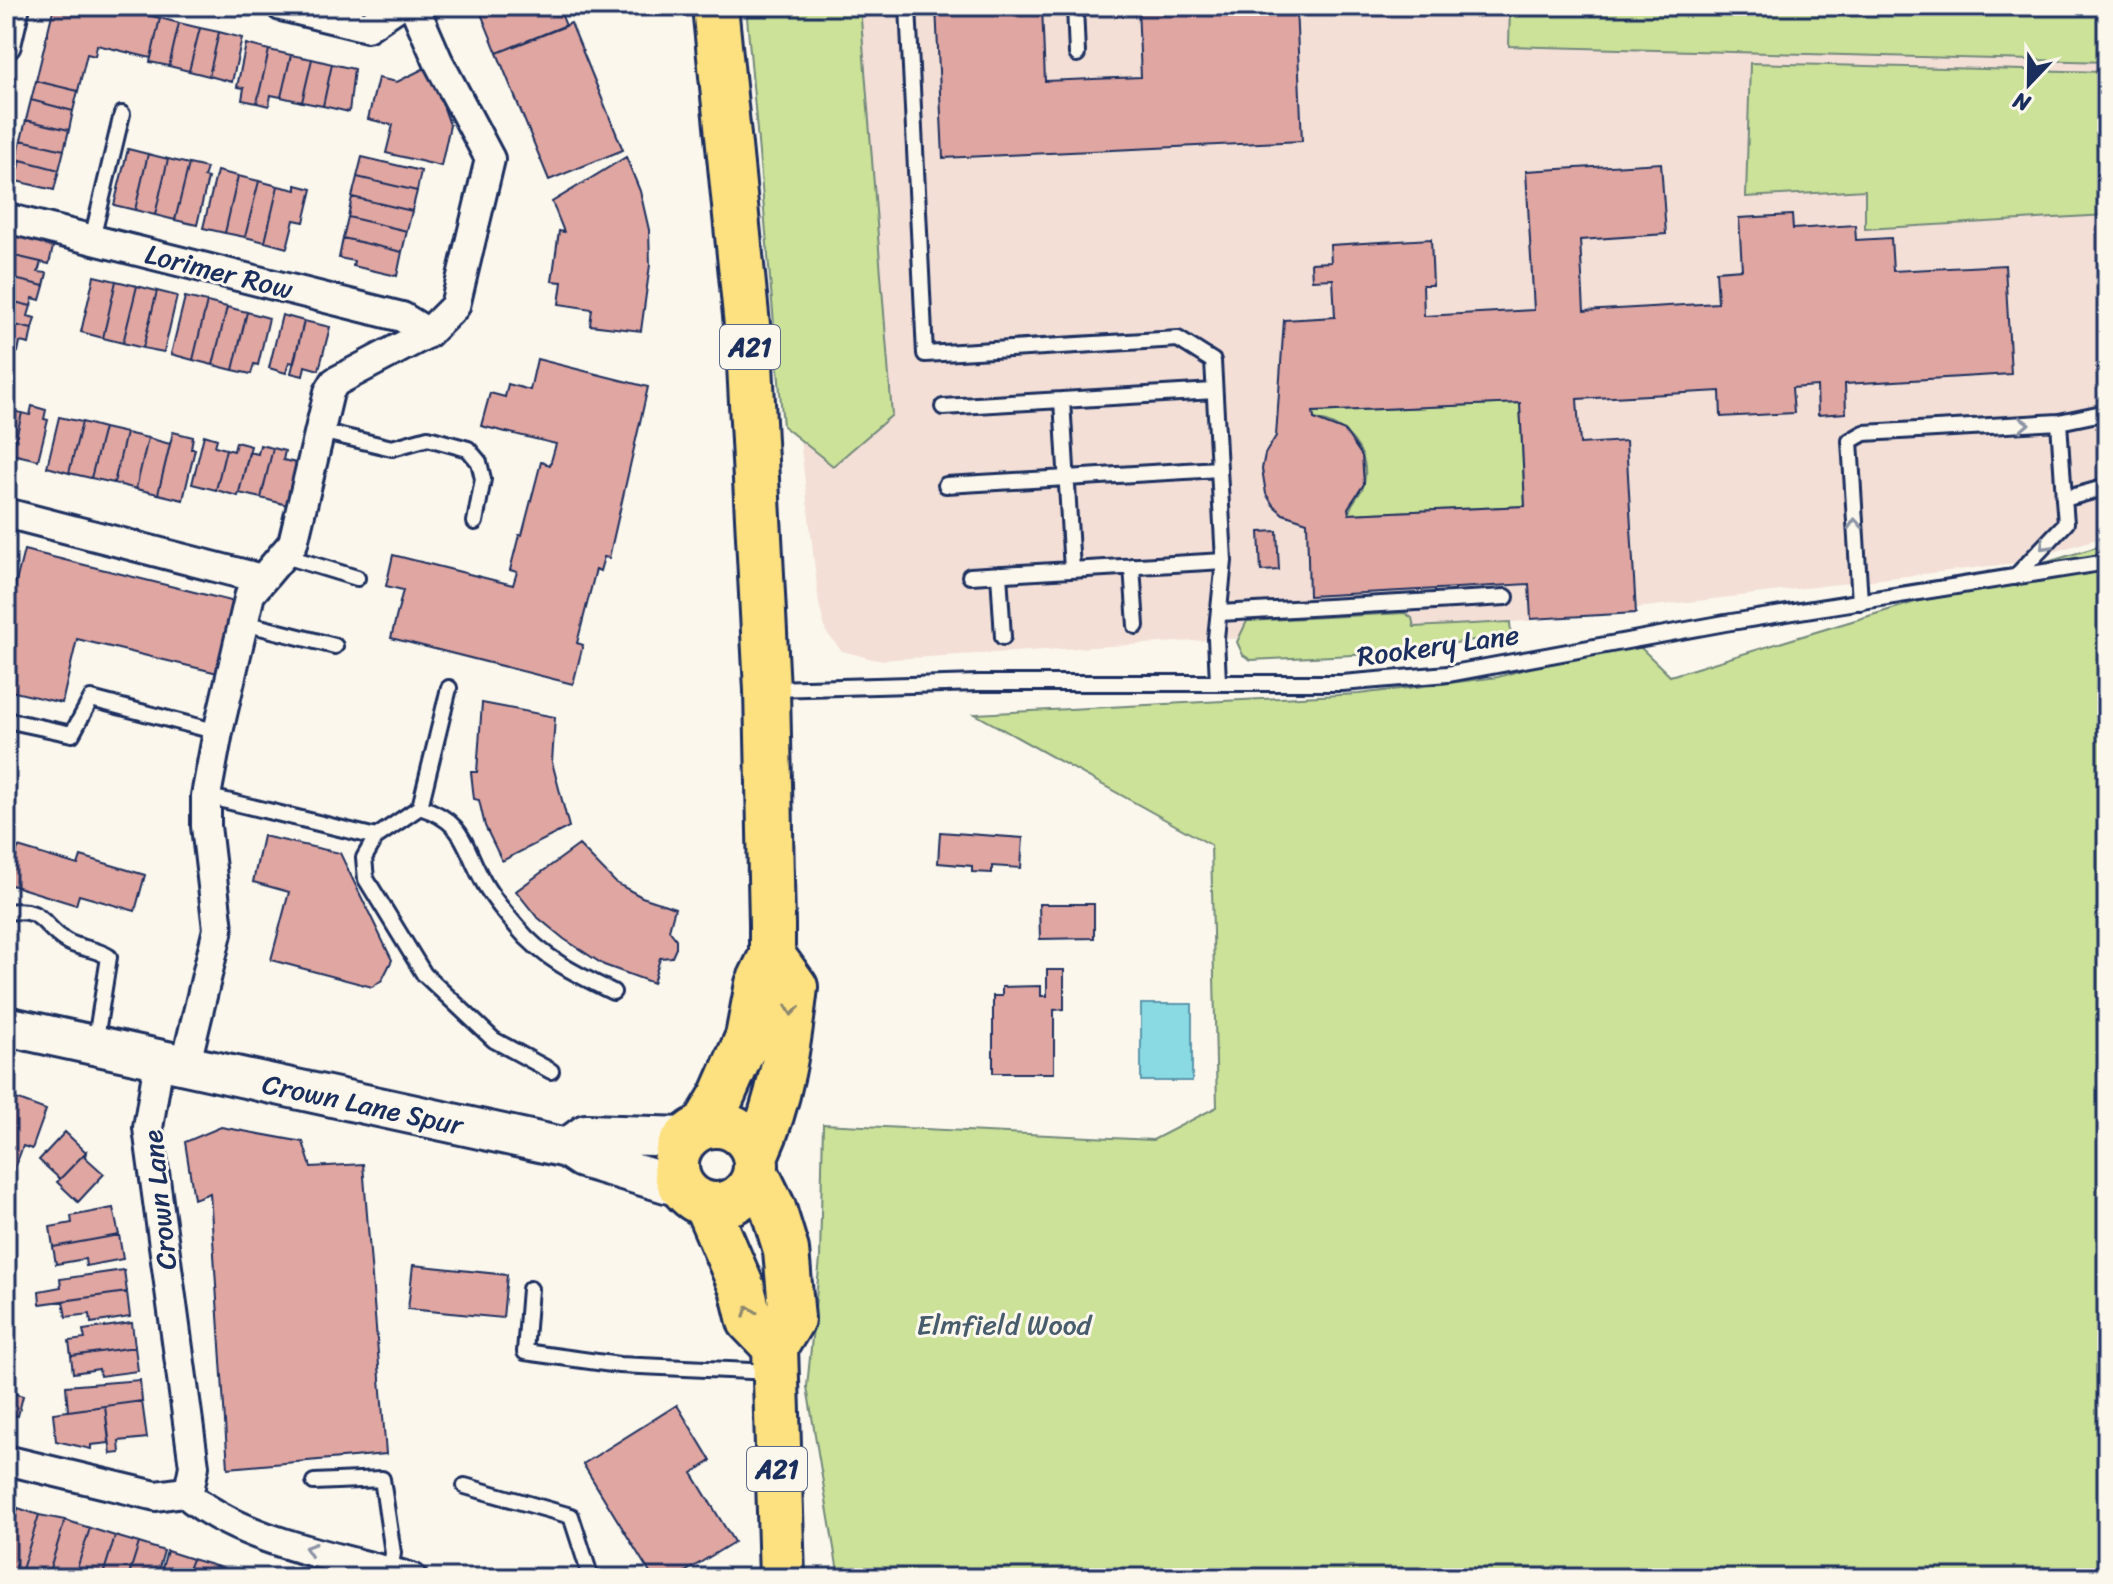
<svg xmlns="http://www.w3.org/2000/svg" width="2113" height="1584" viewBox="0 0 2113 1584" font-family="Sriracha,sans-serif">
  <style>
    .built { fill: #f3dfd6 }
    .green { fill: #cbe298; stroke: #73887b; stroke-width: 2 }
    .water { fill: #89dae2; stroke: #5d96ad; stroke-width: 2 }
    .building { fill: #e0a6a1; stroke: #1b2f5e; stroke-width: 2; fill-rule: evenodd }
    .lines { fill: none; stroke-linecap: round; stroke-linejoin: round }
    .lane-casing { stroke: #1b2f5e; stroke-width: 20 }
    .street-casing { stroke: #1b2f5e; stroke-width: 34 }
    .secondary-casing { stroke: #1b2f5e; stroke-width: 44 }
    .primary-casing { stroke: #1b2f5e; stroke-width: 50 }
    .lane { stroke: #fbf7ec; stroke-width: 14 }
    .street { stroke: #fbf7ec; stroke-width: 28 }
    .secondary { stroke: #fbf7ec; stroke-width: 38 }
    .primary { stroke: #fde080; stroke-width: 44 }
    .oneway { stroke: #8b93a5 }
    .oneway2 { stroke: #8c886f }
    .labels { text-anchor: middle; stroke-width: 6; stroke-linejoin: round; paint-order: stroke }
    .shield { fill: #fbf7ec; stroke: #5e6b89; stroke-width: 2 }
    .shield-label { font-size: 26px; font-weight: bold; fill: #1b2f5e }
    .street-label { font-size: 28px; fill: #1b2f5e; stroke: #fbf7ec }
    .park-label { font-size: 28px; fill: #475c6c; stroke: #fbf7ec }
  </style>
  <rect width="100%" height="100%" fill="#fbf7ec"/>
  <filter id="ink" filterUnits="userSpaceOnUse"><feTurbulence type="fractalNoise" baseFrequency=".0125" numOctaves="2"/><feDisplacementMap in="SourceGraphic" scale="16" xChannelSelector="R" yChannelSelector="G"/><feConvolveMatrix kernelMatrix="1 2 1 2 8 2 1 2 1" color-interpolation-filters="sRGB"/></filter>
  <g filter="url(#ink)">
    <path class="built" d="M750,6H2107V536L2016,563L1528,621L877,660L842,651L826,632L819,604Z"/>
    <path class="green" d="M746,6H860L892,415L833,466L783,426Z
      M1510,6H2107V62L1509,46Z
      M1750,63L2107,72V215L1865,229V190L1746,197Z
      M1520,403L1525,506L1349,514C1349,504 1359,497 1363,487C1373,453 1346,423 1314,419L1313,412Z
      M2107,544V1578H839L807,1387L820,1259L823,1124L1153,1140L1217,1107L1211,845L975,714L1359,694L1498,677L1631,638L1670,676Z
      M1405,613L1412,618L1414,627L1510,622L1511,634L1394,653L1251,660L1243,655L1237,642L1247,621Z"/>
    <path class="water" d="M1141,1004H1192V1081H1141Z"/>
    <path class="building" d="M54,6H111L160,18L151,58L97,45L95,56L87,54L78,91L36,81Z
      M478,6H558L566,26L497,53Z
      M936,6H1042L1045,81L1141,77L1138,6H1296L1302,141L943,158Z
      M160,18L179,23L169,66L150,62Z
      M179,23L200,28L189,71L169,66Z
      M571,23L623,150L549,180L497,53Z
      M200,28L219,32L209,76L189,71Z
      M219,32L242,38L232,82L209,76Z
      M246,44L269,50L257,103L242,100L244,88L237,87Z
      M269,50L291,55L281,97L271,95L269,106L257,103Z
      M291,55L312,59L302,102L281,97Z
      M312,59L332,64L323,106L302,102Z
      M332,64L354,69L349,112L323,106Z
      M429,66L450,125L441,166L386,153L393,125L368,119L378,78L397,82Z
      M36,81L78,91L73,111L31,100Z
      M31,100L73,111L69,130L26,120Z
      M26,120L69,130L64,150L21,140Z
      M21,140L64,150L59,170L17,159Z
      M128,149L148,154L135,210L114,205Z
      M148,154L168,159L155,215L135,210Z
      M362,157L421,171L417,191L357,177Z
      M626,157L640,191L649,230L650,265L641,331L590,325L592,309L559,304L562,282L552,281L559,231L564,232L552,202Z
      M168,159L189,164L175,220L155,215Z
      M21,160L59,170L54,190L16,181Z
      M1661,163L1666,234L1580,240L1584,311L1718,303L1716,271L1742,269L1739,218L1792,215L1793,229L1855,225L1856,240L1891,238L1893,271L2005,265L2011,374L1845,384L1846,413L1818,415L1817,386L1792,388L1794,413L1721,417L1720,391L1577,399L1580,444L1626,441L1636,613L1531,619L1529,584L1309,596L1307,522L1283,514L1273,505L1266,494L1262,469L1265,454L1276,436L1284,320L1335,317L1333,279L1312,280L1311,263L1331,262L1330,245L1431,239L1433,285H1423L1424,316L1534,310L1526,171ZM1520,403L1525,506L1349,514L1348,508L1364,484L1362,456L1345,431L1314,419L1313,412Z
      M189,164L207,168L204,177L208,178L197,225L175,220Z
      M217,171L238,176L225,233L203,228Z
      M238,176L259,181L245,237L225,233Z
      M357,177L417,191L412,211L352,197Z
      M259,181L278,186L265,242L245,237Z
      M296,185L312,189L304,222L294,220L287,248L265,242L278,186L296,190Z
      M352,197L412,211L407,231L348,217Z
      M348,217L407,231L402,252L343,238Z
      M6,228L46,238L45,245L53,247L49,264L6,254Z
      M343,238L402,252L397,276L353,266L354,261L339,258Z
      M6,254L41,262L38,272L47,273L44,286L6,277Z
      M94,276L116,281L103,338L81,332Z
      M6,277L44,286L40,300L33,298L31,306L6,300Z
      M116,281L137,286L123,343L103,338Z
      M137,286L157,291L143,348L123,343Z
      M157,291L177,296L164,352L143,348Z
      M185,297L207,302L193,360L171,354Z
      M6,300L31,306L28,316L35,318L32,329L6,323Z
      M207,302L227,307L213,365L193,360Z
      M227,307L247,312L233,370L213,365Z
      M247,312L269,318L258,365L254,364L251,374L233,370Z
      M282,315L304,321L294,363L289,362L286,373L269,368Z
      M304,321L330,327L319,370L305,366L303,376L291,373Z
      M6,323L32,329L29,344L20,342L18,352L6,349Z
      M537,359L648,387L609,558L604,557L600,571L596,569L577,643L583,645L573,684L391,638L403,590L386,586L393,555L513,585L517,572L510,570L519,535H522L541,462L550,465L556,444L481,426L490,393L505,397L508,384L530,390Z
      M6,399L13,401L11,411L22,413L12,454L6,453Z
      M32,406L46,410L44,419L48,420L38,460L12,454L22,413L30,415Z
      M59,417L82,422L69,473L47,467Z
      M82,422L104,428L91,478L69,473Z
      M104,428L126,433L114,483L91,478Z
      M173,432L193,437L191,449H195L183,500L158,494Z
      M126,433L148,438L136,489L114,483Z
      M204,435L217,439L215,446L226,449L216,490L192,484Z
      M148,438L170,444L158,494L136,489Z
      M236,442L251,446L238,496L216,490L226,449L234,451Z
      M260,445L273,448L261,498L239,493L249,452L258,454Z
      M273,448L285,451L283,460L297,463L287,505L261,498Z
      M1277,531L1279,570L1261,571L1259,532Z
      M24,550L239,603L222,674L77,639L62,703L6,690V622Z
      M482,703L555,717L552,762L569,827L502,861L485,826L479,800L474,799L471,772H477Z
      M940,832L1023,838L1021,868L992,866V873L972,872V866L938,863Z
      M263,836L340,853L392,960L382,980L372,987L271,960L289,892L253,882Z
      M579,845L616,883L642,897L675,908L669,930L676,939V948L672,957L660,958L653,983L604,965L564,939L536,916L516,891Z
      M18,847L78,865L81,856L145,875L135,911L79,895L76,905L8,884Z
      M1039,904H1094V938L1040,939Z
      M1047,970H1064V1009L1054,1010V1073H993V996H1002V987L1041,986V996H1047Z
      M8,1096L46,1110L32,1149L23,1146L14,1170L6,1167Z
      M221,1127L303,1142L311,1167L363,1164L386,1454L228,1468L210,1193L194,1199L185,1142Z
      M65,1132L86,1152L60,1179L39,1160Z
      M86,1152L85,1157L104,1174L78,1202L57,1182Z
      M113,1208L119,1235L53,1247L50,1227L72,1223L71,1216Z
      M119,1235L123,1259L86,1266L85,1259L56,1264L53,1247Z
      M413,1265L507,1275L503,1318L408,1309Z
      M124,1270L127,1292L40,1304L39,1291L61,1287L60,1279Z
      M127,1292L130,1317L91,1323L90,1314L66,1317L63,1301Z
      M132,1323L135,1347L71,1356L69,1341L85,1339L83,1330Z
      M135,1347L138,1371L100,1376L99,1369L73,1373L71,1356Z
      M6,1361L16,1364L9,1392L23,1396L18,1416L6,1413Z
      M140,1380L142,1401L68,1411L66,1386Z
      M142,1401L147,1438L119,1441L120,1453L111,1454L105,1406Z
      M677,1405L711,1461L692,1473L734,1542L675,1578H653L583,1464Z
      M105,1406L109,1443L91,1445V1449L56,1441L53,1413Z
      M18,1508L39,1515L20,1576L6,1566V1526L8,1520L14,1522Z
      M39,1515L65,1520L47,1578H28L20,1576Z
      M65,1520L90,1528L74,1578H47Z
      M90,1528L115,1536L103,1575L74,1578Z
      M115,1536L139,1543L128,1578L103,1575Z
      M139,1543L164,1551L156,1578H128Z
      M167,1551L192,1559L185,1578H159Z
      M192,1559L222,1568L219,1578H185Z"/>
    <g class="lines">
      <defs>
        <path id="lane" d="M908,6L925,354L1178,339L1213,361L1219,469L946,485
          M1075,6L1077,54
          M92,239L122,114
          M1062,400L1072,570
          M943,407L1214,391
          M2059,422L2064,499
          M320,431L392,448L428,438L468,449L479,462L483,479L475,522
          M1219,469L1224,561
          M285,556L357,578
          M1132,566L1136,626
          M999,574L1003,637
          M970,576L1224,561L1216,638L1218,682
          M2015,577L2066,523L2064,499L2107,487
          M1860,602L1850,441L1864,433L2059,422L2107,412
          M1220,613L1506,597
          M244,623L335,646
          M449,688L420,807L376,837L364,858L366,879L424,974L494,1040L551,1071
          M772,689L979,683H1342L1448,674L1725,623L2107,562
          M6,720L72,734L91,699L218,732
          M206,796L376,837
          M420,807C466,822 463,846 484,883C493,899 505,913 517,927C542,958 578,975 613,992
          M6,912C45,907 40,925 66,941C79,949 96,948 109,957L95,1045
          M530,1289L525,1352L619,1365L772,1372
          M314,1482L382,1479L393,1553L390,1572
          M465,1486L571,1516L591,1578"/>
        <path id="street" d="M281,6L367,27L398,6
          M6,45L15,6
          M6,218L402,317L428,333
          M6,513L262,579
          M159,1061L148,1128L194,1466L190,1486L184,1492
          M185,1067L218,929L206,826V796L218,732L250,594L293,543L329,392L335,382L428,333L455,306L490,159L438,61L414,6
          M6,1460L156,1496L184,1492
          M184,1492C240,1542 340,1557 412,1578"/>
        <path id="secondary" d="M6,1026L567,1148L582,1158L683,1188
          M567,1148L586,1134L687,1137"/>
        <path id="primary" d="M676 1165a40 40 0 1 1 80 0a40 40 0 1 1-80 0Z
          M704,1126L722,1096L748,1037L758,984L772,955V924L767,690L749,345L715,6
          M756,1154C781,1100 788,1046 795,987L772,955
          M756,1173L773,1208L786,1250L792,1319L775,1347L782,1578
          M706,1204L742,1288L750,1321L775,1347"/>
      </defs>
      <use href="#lane" class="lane-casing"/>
      <use href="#street" class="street-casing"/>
      <use href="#secondary" class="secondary-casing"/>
      <use href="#primary" class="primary-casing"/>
      <use href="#lane" class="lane"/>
      <use href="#street" class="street"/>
      <use href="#secondary" class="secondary"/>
      <use href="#primary" class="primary"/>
    </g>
    <defs><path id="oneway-chevron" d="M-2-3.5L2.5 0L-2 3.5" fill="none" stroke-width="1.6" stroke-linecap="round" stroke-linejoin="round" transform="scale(2)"/></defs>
    <g class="oneway">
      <use href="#oneway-chevron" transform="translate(2024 424) rotate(-3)"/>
      <use href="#oneway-chevron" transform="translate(1855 524) rotate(-94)"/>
      <use href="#oneway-chevron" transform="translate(2045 545) rotate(133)"/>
      <use href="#oneway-chevron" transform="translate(310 1549) rotate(-162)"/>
    </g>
    <g class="oneway2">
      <use href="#oneway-chevron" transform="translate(792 1010) rotate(97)"/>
      <use href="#oneway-chevron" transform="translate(749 1311) rotate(-109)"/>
    </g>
  </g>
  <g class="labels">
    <g class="shield">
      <rect x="720" y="325" width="60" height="44" rx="6"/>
      <rect x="747" y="1447" width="60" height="44" rx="6"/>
    </g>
    <g class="shield-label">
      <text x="750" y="356">A21</text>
      <text x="777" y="1478">A21</text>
    </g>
    <g class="street-label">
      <text transform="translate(219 271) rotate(14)" y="10">Lorimer Row</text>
      <text transform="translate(1438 645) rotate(-8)" y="10">Rookery Lane</text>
      <text transform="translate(363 1104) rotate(12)" y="10">Crown Lane Spur</text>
      <text transform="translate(159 1200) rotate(-96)" y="10">Crown Lane</text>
    </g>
    <g class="park-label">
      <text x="1004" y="1334">Elmfield Wood</text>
    </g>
  </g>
  <rect width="2113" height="1584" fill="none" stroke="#fbf7ec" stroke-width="32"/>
  <rect x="16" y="16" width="2081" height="1552" fill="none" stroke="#1b2f5e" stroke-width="3" filter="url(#ink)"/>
  <g transform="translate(2029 84) rotate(202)" stroke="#fbf7ec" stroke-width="6" paint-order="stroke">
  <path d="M0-6L14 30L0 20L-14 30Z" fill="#1b2f5e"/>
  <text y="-12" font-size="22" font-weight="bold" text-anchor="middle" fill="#1b2f5e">N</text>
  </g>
</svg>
